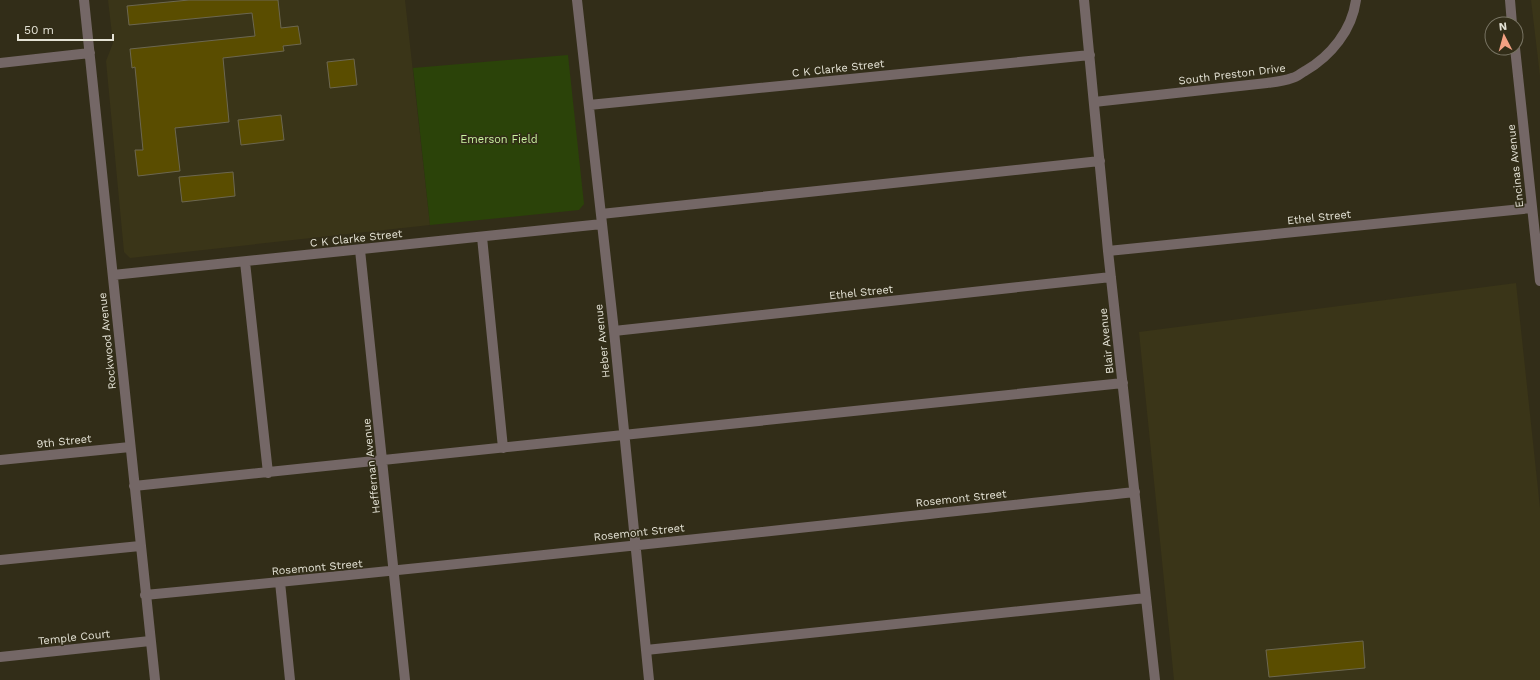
<svg xmlns="http://www.w3.org/2000/svg" width="1540" height="680" viewBox="0 0 1540 680" font-family="'Work Sans',sans-serif">
  <style>
    .built { fill: #3a3518 }
    .green { fill: #2b4309 }
    .building { fill: #5a4d00; stroke: #6c6750 }
    .lines { fill: none; stroke-linecap: round; stroke-linejoin: round }
    .minor { stroke: #746766; stroke-width: 10 }
    .labels { text-anchor: middle; stroke-width: 3; stroke-linejoin: round; paint-order: stroke }
    .street-label { font-size: 11px; fill: #e4e2d5; stroke: #322d18 }
    .park-label { font-size: 11px; fill: #caf4a0; stroke: #322d18 }
  </style>
  <rect width="100%" height="100%" fill="#322d18"/>
  <path class="built" d="M108,0H405L430,225L130,258L124,252L106,61L113,43Z
    M1531,0H1540V76Z
    M1516,283L1540,508V680H1174L1139,332Z"/>
  <path class="green" d="M568,55L584,204L579,210L430,225L413,68Z"/>
  <path class="building" d="M189,0H278L281,28L298,26L301,44L283,46L284,51L223,58L229,122L175,128L180,171L138,176L135,150H143L135,67L132,68L130,49L255,36L252,13L129,25L127,6Z
    M354,59L357,85L330,88L327,62Z
    M281,115L284,140L241,145L238,120Z
    M233,172L235,196L182,202L179,177Z
    M1363,641L1365,668L1269,677L1266,650Z"/>
  <g class="lines">
    <path class="minor" d="M84,0L155,680
      M577,0L614,331L649,680
      M1084,0L1108,251L1155,680
      M1510,0L1512,24
      M1515,48L1540,281
      M0,63L90,53
      M1094,102L1267,83C1275,82 1284,81 1292,78C1297,77 1301,73 1305,71C1331,56 1352,30 1356,0
      M589,105L1090,55
      M601,214L1100,161
      M482,237L503,448
      M360,250L405,680
      M1108,251L1532,208
      M245,262L268,473
      M113,275L602,224
      M614,331L1111,277
      M0,460L130,447
      M134,486L1123,383
      M0,560L140,546
      M280,582L290,680
      M145,595C475,564 805,527 1135,492
      M646,650L1146,598
      M0,657L150,641"/>
  </g>
  <g class="labels">
    <g class="street-label">
      <text transform="translate(838 68) rotate(-6)" y="4">C K Clarke Street</text>
      <text transform="translate(1232 74) rotate(-7)" y="4">South Preston Drive</text>
      <text transform="translate(1515 166) rotate(-96)" y="4">Encinas Avenue</text>
      <text transform="translate(1319 217) rotate(-6)" y="4">Ethel Street</text>
      <text transform="translate(356 238) rotate(-6)" y="4">C K Clarke Street</text>
      <text transform="translate(861 292) rotate(-6)" y="4">Ethel Street</text>
      <text transform="translate(107 341) rotate(-96)" y="4">Rockwood Avenue</text>
      <text transform="translate(602 341) rotate(-96)" y="4">Heber Avenue</text>
      <text transform="translate(1106 341) rotate(-96)" y="4">Blair Avenue</text>
      <text transform="translate(64 441) rotate(-6)" y="4">9th Street</text>
      <text transform="translate(371 466) rotate(-96)" y="4">Heffernan Avenue</text>
      <text transform="translate(961 498) rotate(-6)" y="4">Rosemont Street</text>
      <text transform="translate(639 532) rotate(-6)" y="4">Rosemont Street</text>
      <text transform="translate(317 567) rotate(-5)" y="4">Rosemont Street</text>
      <text transform="translate(74 637) rotate(-6)" y="4">Temple Court</text>
    </g>
    <g class="park-label">
      <text x="499" y="143">Emerson Field</text>
    </g>
  </g>
  <g transform="translate(1504 36) rotate(354)"><circle r="19" fill="#322d18" stroke="#797564"/>
  <path d="M0-3L7 15L0 10L-7 15Z" fill="#f3a082"/>
  <text y="-6" font-size="11" font-weight="bold" text-anchor="middle" fill="#e4e2d5">N</text>
  </g>
  <path d="M18 34v6h95v-6" fill="none" stroke="#e4e2d5" stroke-width="2"/>
  <text x="24" y="34" font-size="12" fill="#e4e2d5" stroke="#322d18" stroke-width="3" paint-order="stroke">50 m</text>
</svg>
